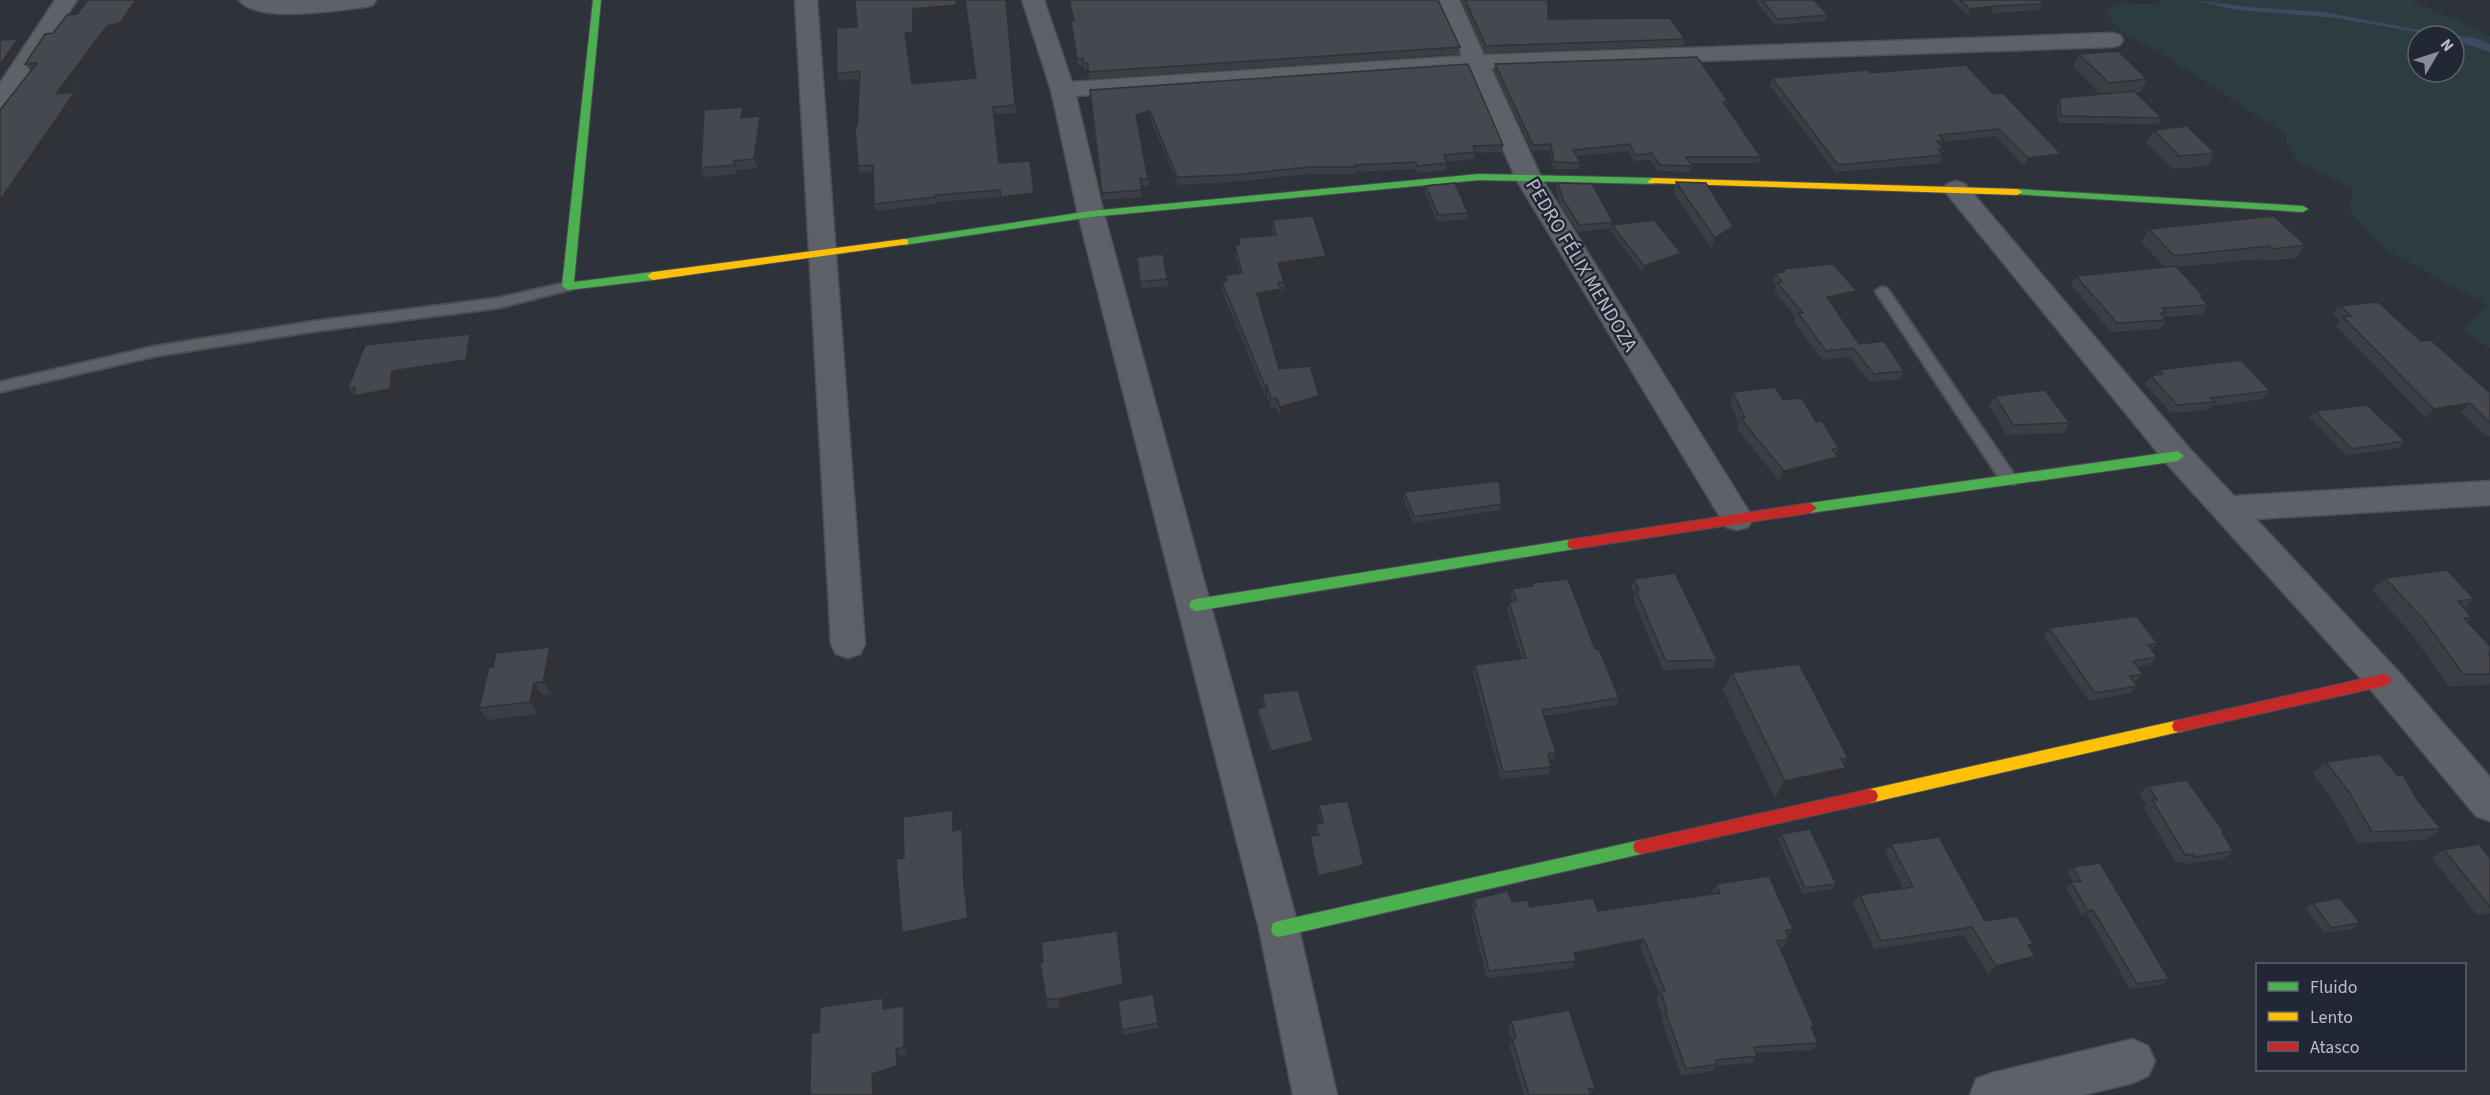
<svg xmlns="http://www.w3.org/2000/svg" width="2490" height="1095" viewBox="0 0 2490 1095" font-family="'Source Sans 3',sans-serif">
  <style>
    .green { fill: #2c3c40; fill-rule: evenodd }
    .water { fill: #3f4a62 }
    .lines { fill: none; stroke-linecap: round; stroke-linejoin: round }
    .lane-casing { stroke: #4c4e54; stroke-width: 4 }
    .street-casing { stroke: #4c4e54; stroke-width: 3 }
    .fast-casing { stroke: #4c4e54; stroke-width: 2 }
    .slow-casing { stroke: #4c4e54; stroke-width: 2 }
    .jam-casing { stroke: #4c4e54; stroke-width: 2 }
    .lane { fill: #5e6168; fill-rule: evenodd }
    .street { fill: #5e6168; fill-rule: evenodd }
    .fast { fill: #4caf50; fill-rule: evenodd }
    .slow { fill: #ffc107; fill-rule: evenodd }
    .jam { fill: #c62828; fill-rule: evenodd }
    .wall { fill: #3b3e44 }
    .shaded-wall { fill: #303237 }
    .building { fill: #45484f; stroke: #303237; stroke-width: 1.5 }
    .labels { text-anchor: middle; stroke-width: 5; stroke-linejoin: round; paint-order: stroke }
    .street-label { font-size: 20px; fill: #babec9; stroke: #222734 }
  </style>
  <rect width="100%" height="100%" fill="#2e323a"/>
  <path class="green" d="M2161,0H2412L2490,36V349L2463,330L2487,305L2388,251L2349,210L2353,189L2297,160L2285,142L2287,135L2162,54L2122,32L2103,11L2120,3L2157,4ZM2418,36H2454V72H2418Z"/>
  <path class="water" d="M2193,0L2249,7L2324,12L2413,29L2475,38L2490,44V52L2454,40V36H2439L2337,18L2237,10Z"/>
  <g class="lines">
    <defs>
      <path id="lane" d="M568,282L575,286L573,289L498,308L316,331L156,356L0,392V382L156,346L316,321L498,298Z
        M1882,287L1887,288L2015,476L2017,480L2015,484H2003L1875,291Z"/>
      <path id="street" d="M55,0H77L8,106L0,108V83Z
        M239,0H376L373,5L365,7C339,10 256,24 239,0Z
        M795,0H817L865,644L860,654L848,658L836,654L831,644Z
        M1022,0H1044L1072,82L1462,56L1437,0H1459L1484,55L2112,33L2120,35L2123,40L2120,45L2112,47L1491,68L1542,179L1753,518L1748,527L1737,530L1726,527L1516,179L1468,69L1076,96L1104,214L1299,929L1337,1095H1293L1259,929L1078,214L1051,90Z
        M1956,181L1965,184L2189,448L2234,496L2490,481V505L2256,519L2397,670L2490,777V821L2476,816L2371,690L2167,464L1947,194L1943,189L1947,184Z
        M2133,1039L2148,1046L2155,1061L2148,1076L2133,1083L2083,1095H1970L1976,1079L1992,1073Z"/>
      <path id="fast" d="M593,0H601L574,282L653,272L659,276L653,280L568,290L562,286Z
        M1479,174L1653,178L1658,181L1653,184L1479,180L1091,217L904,245L899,242L904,239L1091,211Z
        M2017,189L2303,206L2308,209L2303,212L2013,194L2012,192Z
        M2178,451L2184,456L2178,461L1810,513L1803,508L1810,503Z
        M1574,539L1579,540L1581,544L1579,548L1574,549L1196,611L1191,609L1189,605L1191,601L1196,599Z
        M1641,840L1647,842L1649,847L1647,852L1641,854L1279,937L1273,935L1271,929L1273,923L1279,921Z"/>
      <path id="slow" d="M1653,178L2017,189L2022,192L2017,195L1649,183L1648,181Z
        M904,239L908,240V244L653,280L647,276L653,272Z
        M2179,720L2184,721L2186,726L2184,731L2179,732L1870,803L1864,801L1862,796L1864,791L1870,789Z"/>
      <path id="jam" d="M1810,503L1817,508L1810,513L1574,549L1569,548L1567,544L1569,540L1574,539Z
        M2384,674L2389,676L2391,680L2389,684L2384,686L2179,732L2174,731L2172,726L2174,721L2179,720Z
        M1870,789L1876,791L1878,796L1876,801L1870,803L1641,854L1635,852L1633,847L1635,842L1641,840Z"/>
    </defs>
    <use href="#lane" class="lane-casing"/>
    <use href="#street" class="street-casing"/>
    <use href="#fast" class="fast-casing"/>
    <use href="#slow" class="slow-casing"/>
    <use href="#jam" class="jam-casing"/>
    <use href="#lane" class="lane"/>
    <use href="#street" class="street"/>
    <use href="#fast" class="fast"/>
    <use href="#slow" class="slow"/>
    <use href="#jam" class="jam"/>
  </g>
  <path class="wall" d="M88,0H144L146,3L126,32L113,35L71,93L75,92L82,102L31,71L25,64L53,33L77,14Z
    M855,0L958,12L914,16V39L906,40L913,83L976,78L1006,0L1016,113L994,114L1000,163L1035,200L1003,204L1001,197L936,202V204L876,211L874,204L873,172L860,174L858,166L857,126L859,79L838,81L837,74L857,27Z
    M1068,0H1438L1460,47L1459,54L1089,79L1088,69L1084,70L1083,65L1078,66L1071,21H1073Z
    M1461,0H1548V19L1685,39L1683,46L1485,53Z
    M1755,0H1814L1828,15L1825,21L1775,25Z
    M1951,0H2039L2043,4L2040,10L1992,13L1968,15Z
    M2079,54L2147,79L2140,92H2135L2162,118L2158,124L2058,123L2057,105L2060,98L2101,94L2073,67Z
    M1495,64L1728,101L1727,107L1761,157L1759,163H1690L1692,166L1690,172L1658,171L1650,160L1634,161L1629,151L1577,156L1581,163L1579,169H1553L1550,150L1532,151L1494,70Z
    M1870,73L1993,94L2057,162L2024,166L1995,136L1943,142L1941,146L1944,149L1942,153L1943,155L1940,163L1835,172L1770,86L1772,78Z
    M1090,90L1503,145L1502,152L1475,153L1474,159L1446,162V170L1417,173L1415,169L1355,172V174H1309L1233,182L1178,185L1150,118L1137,122L1148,179L1149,186H1141L1142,197L1103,200Z
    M743,107L745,117L762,125L757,168L737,170V174L704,177L701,168Z
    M2154,130L2215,153L2207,166L2172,169L2146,142Z
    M1676,182L1730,236L1711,248L1673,192Z
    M1558,183L1613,222V225L1681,253L1679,259L1642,272L1611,231V228L1578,232L1561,206L1556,189Z
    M1426,186L1468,213L1467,219L1437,222L1425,192Z
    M1272,220L1326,256L1325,265L1281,272L1284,282L1283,292H1281V299L1260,302L1279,369L1319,396L1318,405L1280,416L1277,408H1271L1267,394L1265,395L1222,291V282L1226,281V275L1240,273L1235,255V246L1239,245L1238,238L1273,235L1272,230Z
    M2149,229L2305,245L2296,258L2263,261L2260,259L2177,267L2204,297L2203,299L2208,305L2202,314L2164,317L2166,320L2160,329L2111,332L2071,285L2076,276L2165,267L2141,242Z
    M1137,263L1167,279L1168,286L1141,289Z
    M1784,269L1854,299L1831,304L1859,344L1904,371L1900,379L1870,382L1849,357L1822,360L1794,322L1796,317L1774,291L1776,286L1773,281L1776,273L1783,272Z
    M2340,306L2421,341L2489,392H2490V436H2486L2461,412L2426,418L2336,326L2340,321L2333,314Z
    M470,334L476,345L473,371L399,382L397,400L362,407L348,388Z
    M2159,370L2270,391L2263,399L2212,406L2208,410L2171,413L2145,384L2151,376L2156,375Z
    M1733,392L1783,400L1816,422L1839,448L1836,454L1838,457L1833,467L1779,481L1737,429L1739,425L1730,403Z
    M1995,396L2070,423L2064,433L2007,435L1989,406Z
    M2315,411L2405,441L2399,448L2346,455L2309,417Z
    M1404,492L1502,504L1500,510L1413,523L1403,498Z
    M2385,578L2474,599L2464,608L2472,618L2467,622L2490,646V684L2489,685L2449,686L2410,632L2372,590Z
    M1634,579L1717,660L1713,668L1663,670L1633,599L1635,595L1631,587Z
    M1532,583L1595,649L1619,698L1616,705L1544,716L1556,752L1554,760H1549L1551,767L1549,774L1501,779L1473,673L1475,665L1522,659L1507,609L1509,602L1512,601L1511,597L1512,589L1531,587Z
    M2049,628L2157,643L2152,650L2157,657L2150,665L2138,667L2143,674L2136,681L2134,682L2137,686L2131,693L2089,701L2043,636Z
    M550,647L558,659L551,694L542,695L538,714L488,720L479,708L493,667Z
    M1732,673L1848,758L1844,764L1835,784L1775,798L1723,690Z
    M1262,694L1312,746L1271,756L1257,715V709L1263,707Z
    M2326,762L2418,801L2441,829L2425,840L2357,843L2335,803L2312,773Z
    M2148,786L2224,832L2222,833L2233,851L2224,859L2186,864L2185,862L2176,863L2144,808L2147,805L2139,794Z
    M1319,805L1364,865V871L1318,881L1310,842V836L1317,835L1316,830V824L1321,823L1318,810Z
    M1781,834L1836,884L1832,889L1802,894L1778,839Z
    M1891,844L1985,921L2033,944L2030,947L2027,963L1988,974L1964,935L1874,949L1853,903L1860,895L1903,888L1885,852Z
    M2444,850L2490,858V913L2477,915L2432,858Z
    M2073,867L2169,979L2163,984L2130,989L2087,915L2082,916L2066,888L2071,882H2073L2067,873Z
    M1716,884L1793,929L1788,936L1789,939L1784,947H1779L1814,1026L1812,1028L1818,1043L1812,1050L1756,1053L1757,1056L1752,1063L1716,1066L1713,1071L1681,1076L1661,1018L1662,1015L1656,999L1659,994L1640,946L1576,959V961L1573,968L1487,978L1471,916L1473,911L1471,906L1474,899L1512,902L1530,907L1598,911L1713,894L1712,892Z
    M2313,903L2360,923L2352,929L2324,933L2306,908Z
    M1119,942L1124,994L1060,1008H1048L1046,999Z
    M1153,994L1158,1028L1123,1035L1118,1001Z
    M888,1006V1009L908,1014V1055L900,1056L901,1074L877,1081V1095H810L819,1032Z
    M1511,1021L1595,1088L1591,1095H1524L1509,1046L1511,1041L1508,1029Z"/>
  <path class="shaded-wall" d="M136,0H144L146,3L126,32L113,35L63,103L56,94L107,26Z
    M957,0L958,12L914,16V39L906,40L905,33L913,9Z
    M1994,6L1992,13L1968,15L1970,9Z
    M18,39L22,45L3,75L0,72V65Z
    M75,92L82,102L0,221V200Z
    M743,107L746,116L744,126L741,118Z
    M1150,111V118L1137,122L1136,115Z
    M760,116L762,125L757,168L754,159Z
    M2061,154L2057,162L2024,166L2028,158Z
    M734,161L737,170V174L734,165Z
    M1030,161L1035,200L1003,204L1001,197Z
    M1733,226L1730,236L1711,248L1715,238Z
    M1681,253L1679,259L1642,272L1644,266Z
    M1326,256L1325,265L1278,272V263Z
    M1281,289V299L1257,303V293Z
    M1857,291L1854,299L1823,305L1827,297Z
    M470,334L476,345L473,371L399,382L397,400L362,407L354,396L392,371Z
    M1267,385V394L1265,395V386Z
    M1319,396L1318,405L1280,416V407Z
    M2470,403L2461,412L2426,418L2434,409Z
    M1838,457L1833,467L1779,481L1784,471Z
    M550,647L558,659L551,694L543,682Z
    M534,683L542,695L538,714L530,702Z
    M1313,741L1312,746L1271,756V751Z
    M1846,768L1835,784L1775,798L1785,781Z
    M953,810L956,820V841L953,831Z
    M962,829L966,839L967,896L971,927L907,942L902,933L964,886Z
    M1364,865V871L1318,881V876Z
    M2093,910L2087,915L2082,916L2088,911Z
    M1117,931L1124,994L1060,1008L1058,999Z
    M1644,939L1640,946L1570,960L1574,953Z
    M2035,956L2027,963L1988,974L1996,966Z
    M883,998L888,1006V1017L883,1009Z
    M904,1006L908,1014V1055L904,1047Z
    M896,1049L900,1056L901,1074L877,1081V1095H873L872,1074Z"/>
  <path class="building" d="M88,0H136L120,23L107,26L56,94L75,92L0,200V110L37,63L25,64L45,34L53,33L67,15L77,14Z
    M855,0H956V5L913,9V32L905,33L912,84L976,78L965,0H1006L1015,105L993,107L999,163L1030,161L1034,193L1001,197L1000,190L935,195V197L874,204L873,165L858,166L855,126H857L860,71L837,74L836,28L857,27Z
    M1069,0H1438L1460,47L1088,72V63H1083V58L1077,59L1071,21H1074Z
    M1465,0H1548V19L1670,18L1685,39L1486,46Z
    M1762,0H1814L1828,15L1777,19Z
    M1960,0H2039L2043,4L1994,6L1970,9Z
    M18,39L0,65V40Z
    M2118,51L2147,79L2109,83L2079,54Z
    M1697,57L1728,101L1723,102L1761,157H1686L1692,166L1660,165L1652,153L1635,155L1630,144L1573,150L1581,163L1554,162L1551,144L1533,145L1495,64Z
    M1468,64L1503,145L1473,146L1475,152L1444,155L1447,163L1417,166L1416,162L1355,165L1356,167H1309L1233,175L1177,177L1150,111L1136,115L1148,179H1140L1142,190L1102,193L1090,90Z
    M1966,65L1993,94L2003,93L2061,154L2028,158L1999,129L1939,135L1944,141H1937L1944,149H1938L1943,155L1838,165L1772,78L1868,70L1870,73Z
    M2134,91L2162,118L2061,116L2060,98Z
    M743,107L741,118L760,116L754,159L734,161V165L701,168L704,110Z
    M2187,126L2215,153L2179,156L2154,130Z
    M1676,182L1706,183L1733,226L1715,238Z
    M1455,183L1468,213L1438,215L1426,186Z
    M1558,183L1592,184L1613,222L1579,225L1563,199Z
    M1313,216L1326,256L1278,263L1284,282L1278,283L1281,289L1257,293L1279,369L1310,366L1319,396L1280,407L1277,398L1271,399L1267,385L1265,386L1222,282L1227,281L1226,275L1242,273L1235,246L1240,245L1238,238L1276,235L1272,220Z
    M2274,216L2305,245L2272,249L2269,246L2174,256L2149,229Z
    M1654,220L1681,253L1644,266L1612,225Z
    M1163,254L1167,279L1140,282L1137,257Z
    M1833,264L1857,291L1827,297L1859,344L1884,341L1904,371L1874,374L1853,348L1826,351L1798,313H1803L1777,283L1782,282L1776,273L1785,272L1784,269Z
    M2176,266L2204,297H2201L2208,305L2163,308L2166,312L2161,313L2166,320L2117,323L2076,276Z
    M2378,302L2421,341L2431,340L2489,392H2490V423L2470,403L2434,409L2343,317L2351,316L2340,306Z
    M470,334L466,360L392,371L390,389L354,396L355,388H348L365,345Z
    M2241,360L2270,391L2211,398L2215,402L2177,405L2151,376L2163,374L2159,370Z
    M1775,387L1783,400L1802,398L1816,422L1822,421L1839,448L1832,449L1838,457L1784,471L1741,419L1745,418L1733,392Z
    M2045,390L2070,423L2013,425L1995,396Z
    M2367,405L2405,441L2352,449L2315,411Z
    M1499,481L1502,504L1414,517L1404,492Z
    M2447,570L2474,599L2458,601L2472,618H2464L2490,646V654H2489L2490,656V674H2463L2424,620L2385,578Z
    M1675,573L1717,660L1666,661L1636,591L1639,590L1634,579Z
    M1568,579L1595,649H1599L1619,698L1542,710L1556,752L1548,754L1551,767L1503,772L1475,665L1526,658L1509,602L1517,601L1512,589L1533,586L1532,583Z
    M2137,616L2157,643L2148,645L2157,657L2133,661L2143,674L2130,676L2137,686L2095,693L2049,628Z
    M550,647L543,682L534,683L530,702L479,708L489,667H493L496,653Z
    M1799,664L1848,758L1841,759L1846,768L1785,781L1732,673Z
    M1298,690L1313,741L1271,751L1257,709L1265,707L1262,694Z
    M2380,754L2397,775H2403L2418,801L2441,829L2372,832L2349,792L2326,762Z
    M2187,780L2224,832H2222L2233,851L2195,857L2194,854L2185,855L2152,800H2157L2148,786Z
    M1348,801L1364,865L1318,876L1310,836L1319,835L1316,824L1323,823L1319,805Z
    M953,810V831L962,829L964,886L968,918L902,933L896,859L904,858L903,817Z
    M1810,829L1836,884L1805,888L1781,834Z
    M1939,837L1985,921L2017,916L2033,944L2028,945L2035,956L1996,966L1972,927L1881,941L1860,895L1913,887L1891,844Z
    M2479,844L2490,858V907L2444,850Z
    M2100,863L2169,979L2137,984L2093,910L2088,911L2071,882L2081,881L2073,867Z
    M1769,876L1793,929L1786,931L1789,939L1777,941L1814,1026H1811L1818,1043L1754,1047L1757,1056L1716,1060L1717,1064L1686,1069L1665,1011L1667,1010L1661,992L1665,991L1644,939L1574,953L1576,961L1489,971L1473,908H1476L1474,899L1508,891L1512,902L1528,900L1530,907L1593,898L1598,911L1720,893L1716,884Z
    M2340,898L2360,923L2331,928L2313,903Z
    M1117,931L1123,984L1058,999H1046L1040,963L1043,962L1041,942Z
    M1153,994L1158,1023L1122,1030L1118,1001Z
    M883,998V1009L904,1006V1047L896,1049L897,1066L872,1074L873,1095H810L811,1033L819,1032L820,1007Z
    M1569,1010L1595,1088L1589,1089L1591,1095H1529L1512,1039L1516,1038L1511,1021Z"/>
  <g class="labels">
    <g class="street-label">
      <text transform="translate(1582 265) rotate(59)" y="7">PEDRO FÉLIX MENDOZA</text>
    </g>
  </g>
  <rect x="2256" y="963" width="210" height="108" fill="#222734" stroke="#5f6370" stroke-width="1.5"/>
  <rect x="2268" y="982" width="30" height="9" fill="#4caf50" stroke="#5f6370" stroke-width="1.5"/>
  <text x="2310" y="993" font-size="18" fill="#babec9">Fluido</text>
  <rect x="2268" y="1012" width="30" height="9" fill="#ffc107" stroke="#5f6370" stroke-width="1.5"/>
  <text x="2310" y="1023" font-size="18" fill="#babec9">Lento</text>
  <rect x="2268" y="1042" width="30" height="9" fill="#c62828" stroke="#5f6370" stroke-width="1.5"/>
  <text x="2310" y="1053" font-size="18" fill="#babec9">Atasco</text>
  <g transform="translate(2436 54) rotate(51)"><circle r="28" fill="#222734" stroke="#5f6370" stroke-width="1.5"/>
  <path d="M0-4.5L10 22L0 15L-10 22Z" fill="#898d97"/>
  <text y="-9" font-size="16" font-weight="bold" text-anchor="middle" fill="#babec9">N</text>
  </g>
</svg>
